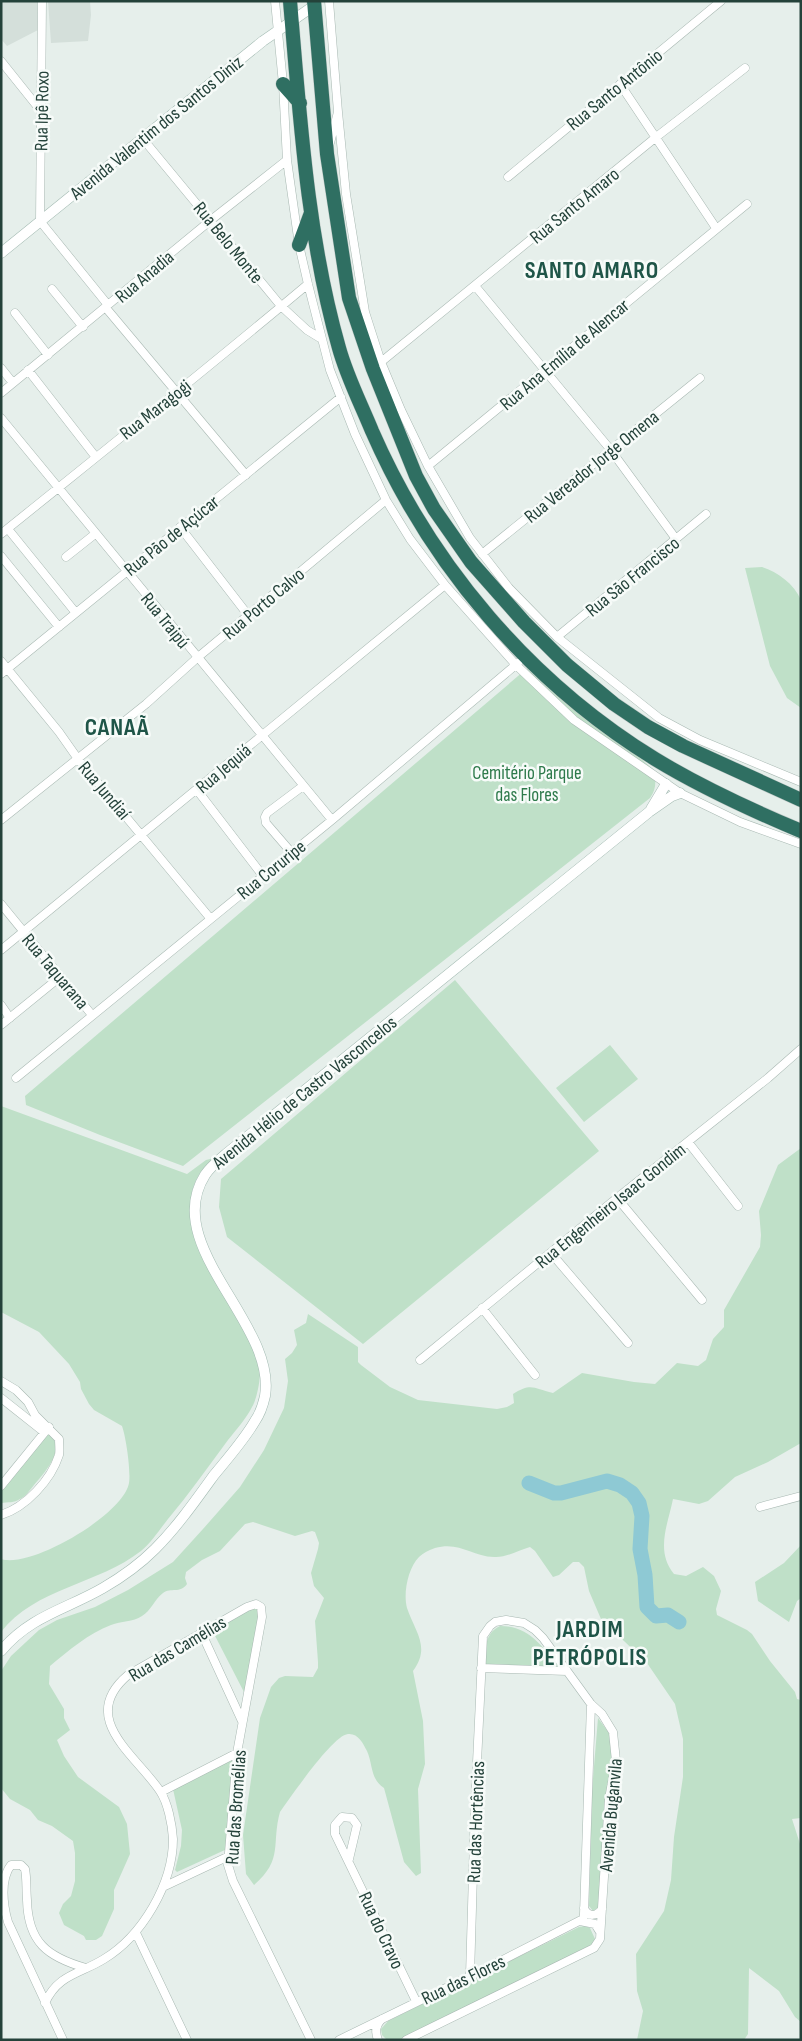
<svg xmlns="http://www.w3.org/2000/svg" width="802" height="2041" viewBox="0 0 802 2041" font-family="'Sofia Sans Condensed',sans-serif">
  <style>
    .built { fill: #d4dfda }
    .green { fill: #bfe0c8 }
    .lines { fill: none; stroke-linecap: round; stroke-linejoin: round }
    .river { stroke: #8ec9d4; stroke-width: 15 }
    .street-casing { stroke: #a8b8b2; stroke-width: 9 }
    .secondary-casing { stroke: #a4bbb3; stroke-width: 11 }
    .highway-casing { stroke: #c2cac8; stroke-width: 15 }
    .street { stroke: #fff; stroke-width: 8 }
    .secondary { stroke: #fff; stroke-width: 10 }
    .highway { stroke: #2f6f62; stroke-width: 14 }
    .labels { text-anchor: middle; stroke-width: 5; stroke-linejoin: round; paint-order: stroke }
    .street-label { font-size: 19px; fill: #24423a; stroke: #f7fbf9 }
    .park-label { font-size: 19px; fill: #2d7a4b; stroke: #f7fbf9 }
    .district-label { font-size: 24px; font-weight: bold; letter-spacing: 1px; fill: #1f5548; stroke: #f7fbf9 }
  </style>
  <rect width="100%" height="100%" fill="#e6efeb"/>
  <path class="built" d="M1,1H37L38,30L7,46L1,39Z
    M48,1H90L91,15L88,41L51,43Z"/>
  <path class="green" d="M762,567C778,572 794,584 801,600V708L787,698L770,666L745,568Z
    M531,665L653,769C656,780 657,788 650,798L183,1166L100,1135L26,1105L25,1096Z
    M455,980L599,1151L363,1344L227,1237L219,1207L221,1179Z
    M610,1045L638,1079L584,1122L556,1088Z
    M1,1106L187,1174L206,1160L214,1158C149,1210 238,1304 258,1359C261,1366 260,1381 258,1389C257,1394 255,1402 252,1407C246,1419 236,1430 228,1440C208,1467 189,1494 168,1519C160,1529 151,1543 141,1551C99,1584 35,1588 1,1632V1559C31,1569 124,1514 129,1483C131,1471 126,1437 122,1426L94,1410L89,1404L81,1389L80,1382L69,1364L39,1332L1,1312Z
    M801,1148V1443L768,1462L735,1477L708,1501L699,1504L673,1499C668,1524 655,1551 674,1574L686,1576L703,1567L714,1576L721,1591L716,1609L717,1615L747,1630L752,1634L770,1661L795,1692L797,1699L801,1700V1818L792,1819L801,1847V2022L795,2017L779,1991L749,1968L748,2034L744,2040H637L643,2011L637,1991L636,1954L664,1911L671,1880L674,1837L683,1777V1739L675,1704L647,1663L601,1619L589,1591L584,1567L579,1562H573L559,1575L553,1577L535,1551L530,1547C519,1550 506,1558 494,1557C471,1556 459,1541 435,1548C429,1550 423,1553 419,1557C408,1568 403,1593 407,1608C415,1632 431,1647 413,1671L423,1721L425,1764L418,1789L421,1873L416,1876L404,1862L384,1788C370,1779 373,1764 367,1751C363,1743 358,1733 348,1734C333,1735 290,1798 280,1812C271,1844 284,1859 254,1885L246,1874L243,1835L260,1718L271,1687L279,1678L285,1676L313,1677L318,1668V1662L315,1621L324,1598L314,1586L311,1573L318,1549L319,1543L315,1532L312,1531L295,1536L253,1522L245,1524L220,1551L202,1560L186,1572L185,1578L187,1584C180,1594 171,1587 163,1593C154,1600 151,1611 142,1616C133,1622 121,1621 111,1625C89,1633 68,1651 50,1666L49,1684L64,1709V1718L70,1730L57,1740L64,1756L78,1777L119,1807L127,1824L130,1854L114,1890V1909L102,1936L96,1940H86L84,1936L64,1925L59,1913L63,1904L71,1896L75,1881V1853L73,1841L52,1826L38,1820L30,1810L10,1799L1,1788V1671L11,1656L39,1630L57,1620L95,1607L128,1590L173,1562L203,1529L240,1487L264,1450L284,1408L288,1381L285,1359L292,1353L297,1345L294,1330L306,1323L308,1314L358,1347V1362L361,1365L390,1387L418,1400L497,1409L507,1407L514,1403L513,1394C532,1382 534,1389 553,1393L582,1373L634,1382L655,1384L677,1363L698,1366L706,1360L713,1339L724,1327V1310L760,1247L761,1235L759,1211L778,1165Z
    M49,1433C67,1449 45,1472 34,1485C30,1490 25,1497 20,1499C14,1503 8,1502 1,1503V1490Z
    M801,1545V1598L797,1601L789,1622L758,1601L755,1582L784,1563Z
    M251,1607L260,1609L246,1696L212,1630Z
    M500,1626C530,1626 542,1647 559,1667L485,1664C486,1648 484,1634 500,1626Z
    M598,1718L609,1733L612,1743L613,1764L604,1807L599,1907L593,1911L589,1906L592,1791Z
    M235,1757L227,1849L177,1872L175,1870L181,1846L182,1830L173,1789Z
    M585,1926L590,1928L595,1939L592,1945L587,1949L399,2040H387L382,2035L381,2029L388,2021L579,1927Z"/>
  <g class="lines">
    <path class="river" d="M529,1483L554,1493H561L607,1481L620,1485L632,1493L639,1503L642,1516L640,1549L645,1575L647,1607L656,1616L668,1615L679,1622"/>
    <defs>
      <path id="street" d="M42,1L40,221L108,305
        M275,1L283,84L287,160L299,245L308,284L330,370L355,434L386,500L410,539L445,585L516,665L574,720L680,793L740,822L801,844
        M329,1L338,112L330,143
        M1,61L41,111
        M620,84L716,228
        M338,112L346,194L365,312L381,362L401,410L428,466L470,538L509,588L557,637L659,718L700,740L801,782
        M143,139L281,306L307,330L320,338
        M508,177L721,1
        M476,287L610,449L676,539
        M52,289L83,327
        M106,308L246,475
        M15,313L48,355
        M381,362L655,138L745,68
        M1,368L13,383
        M28,370L95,456
        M1,393L211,220L287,160
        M1,418L332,820
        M428,466L747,204
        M180,527L248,615
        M8,529L76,613
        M1,534C104,451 207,369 308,284
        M482,554L700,378
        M1,556L59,627
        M66,557L95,534
        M557,637L706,514
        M1,661L59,732L78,759L210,918
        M1,674L341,397
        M197,790L263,876
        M1,820L146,704L197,658L386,500
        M291,852L266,823L265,817L267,813L303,786
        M1,904L92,1015
        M1,950L445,585
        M1,1005L10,1018
        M1,1025L60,977
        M16,1078L332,820L518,663
        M688,1142L738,1206
        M617,1198L702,1300
        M551,1253L628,1343
        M482,1308L535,1375
        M420,1360L617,1198L768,1078L801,1049
        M1,1381L16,1390L28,1402L35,1415L59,1439C59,1444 60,1450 59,1455C51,1480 26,1507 1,1515
        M1,1398L44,1432
        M1,1486L49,1427
        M760,1507L801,1496
        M202,1634L242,1721
        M481,1668L567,1671
        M161,1792L237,1753
        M349,1859L357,1825L352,1818L342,1817L335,1825V1834L416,2001
        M163,1887L229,1856
        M584,1908C588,1918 597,1916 602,1909
        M580,1921L595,1924L600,1932
        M136,1933L187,2040
        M45,2003C58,1974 80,1974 104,1959C142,1936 173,1884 173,1839C172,1824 168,1803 160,1791C136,1755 77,1718 128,1675L247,1607L256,1604L261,1607L262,1617L237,1753L228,1865L233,1881L311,2040
        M63,2040L8,1922C3,1905 0,1879 11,1865H21L25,1869C27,1879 26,1889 27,1900C28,1942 47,1957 86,1968
        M339,2040L493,1965L583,1919L584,1914L591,1704
        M378,2040C375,2032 375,2025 382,2019
        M406,2040L594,1948L600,1939L609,1799L616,1761L613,1732L602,1714L591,1704L543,1638L535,1630L524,1623L506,1620L495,1622L490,1626L483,1636L475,1805L470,1976"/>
      <path id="secondary" d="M1,253L263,41L315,5
        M651,809L666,784
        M1,1651C30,1616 67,1609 103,1588C122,1577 140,1564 155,1549C177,1527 196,1500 214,1475C228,1458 244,1440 255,1421C260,1414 263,1405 265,1396C277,1324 160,1246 205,1175C210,1167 219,1160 226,1154L649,812L672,796L680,793"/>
      <path id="highway" d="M290,1C300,117 307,236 339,348C347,377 361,404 372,431C431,566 530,682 655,759C701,787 751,810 801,831
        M314,1L327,154L349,298L373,369L416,476L434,509L471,562L524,622L567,665L614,704L648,727L683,746L801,800
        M283,84L300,103
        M299,245L311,213"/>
    </defs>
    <use href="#street" class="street-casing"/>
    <use href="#secondary" class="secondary-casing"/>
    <use href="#highway" class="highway-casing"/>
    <use href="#street" class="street"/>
    <use href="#secondary" class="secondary"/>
    <use href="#highway" class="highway"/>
  </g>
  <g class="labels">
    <g class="street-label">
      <text transform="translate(614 89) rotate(-39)" y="7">Rua Santo Antônio</text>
      <text transform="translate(41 111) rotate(-89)" y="7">Rua Ipê Roxo</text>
      <text transform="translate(156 127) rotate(-39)" y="7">Avenida Valentim dos Santos Diniz</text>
      <text transform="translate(574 205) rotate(-39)" y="7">Rua Santo Amaro</text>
      <text transform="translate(229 242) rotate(51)" y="7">Rua Belo Monte</text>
      <text transform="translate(144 276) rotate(-40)" y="7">Rua Anadia</text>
      <text transform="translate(564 354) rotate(-40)" y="7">Rua Ana Emília de Alencar</text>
      <text transform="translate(155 409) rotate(-38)" y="7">Rua Maragogi</text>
      <text transform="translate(591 466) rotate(-39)" y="7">Rua Vereador Jorge Omena</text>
      <text transform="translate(171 535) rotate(-39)" y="7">Rua Pão de Açúcar</text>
      <text transform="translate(632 576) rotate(-39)" y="7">Rua São Francisco</text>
      <text transform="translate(263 603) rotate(-40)" y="7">Rua Porto Calvo</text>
      <text transform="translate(166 620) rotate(51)" y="7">Rua Traipú</text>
      <text transform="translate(223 768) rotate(-40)" y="7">Rua Jequiá</text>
      <text transform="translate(105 790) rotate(50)" y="7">Rua Jundiaí</text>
      <text transform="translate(271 869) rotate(-39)" y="7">Rua Coruripe</text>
      <text transform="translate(56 971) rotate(50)" y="7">Rua Taquarana</text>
      <text transform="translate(304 1092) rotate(-39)" y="7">Avenida Hélio de Castro Vasconcelos</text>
      <text transform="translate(610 1205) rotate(-39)" y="7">Rua Engenheiro Isaac Gondim</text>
      <text transform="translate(177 1648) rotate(-31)" y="7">Rua das Camélias</text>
      <text transform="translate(235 1807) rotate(-86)" y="7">Rua das Bromélias</text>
      <text transform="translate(610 1815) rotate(-85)" y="7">Avenida Buganvila</text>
      <text transform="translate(475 1822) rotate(-88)" y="7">Rua das Hortências</text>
      <text transform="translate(382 1930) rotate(65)" y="7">Rua do Cravo</text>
      <text transform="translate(463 1979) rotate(-26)" y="7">Rua das Flores</text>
    </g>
    <g class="park-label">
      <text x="527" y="779">Cemitério Parque<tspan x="527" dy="22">das Flores</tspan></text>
    </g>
    <g class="district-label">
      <text x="592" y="278">SANTO AMARO</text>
      <text x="117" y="735">CANAÃ</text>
      <text x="590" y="1637">JARDIM<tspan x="590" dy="28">PETRÓPOLIS</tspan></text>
    </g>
  </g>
  <rect width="802" height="2041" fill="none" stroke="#24423a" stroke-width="5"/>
</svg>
